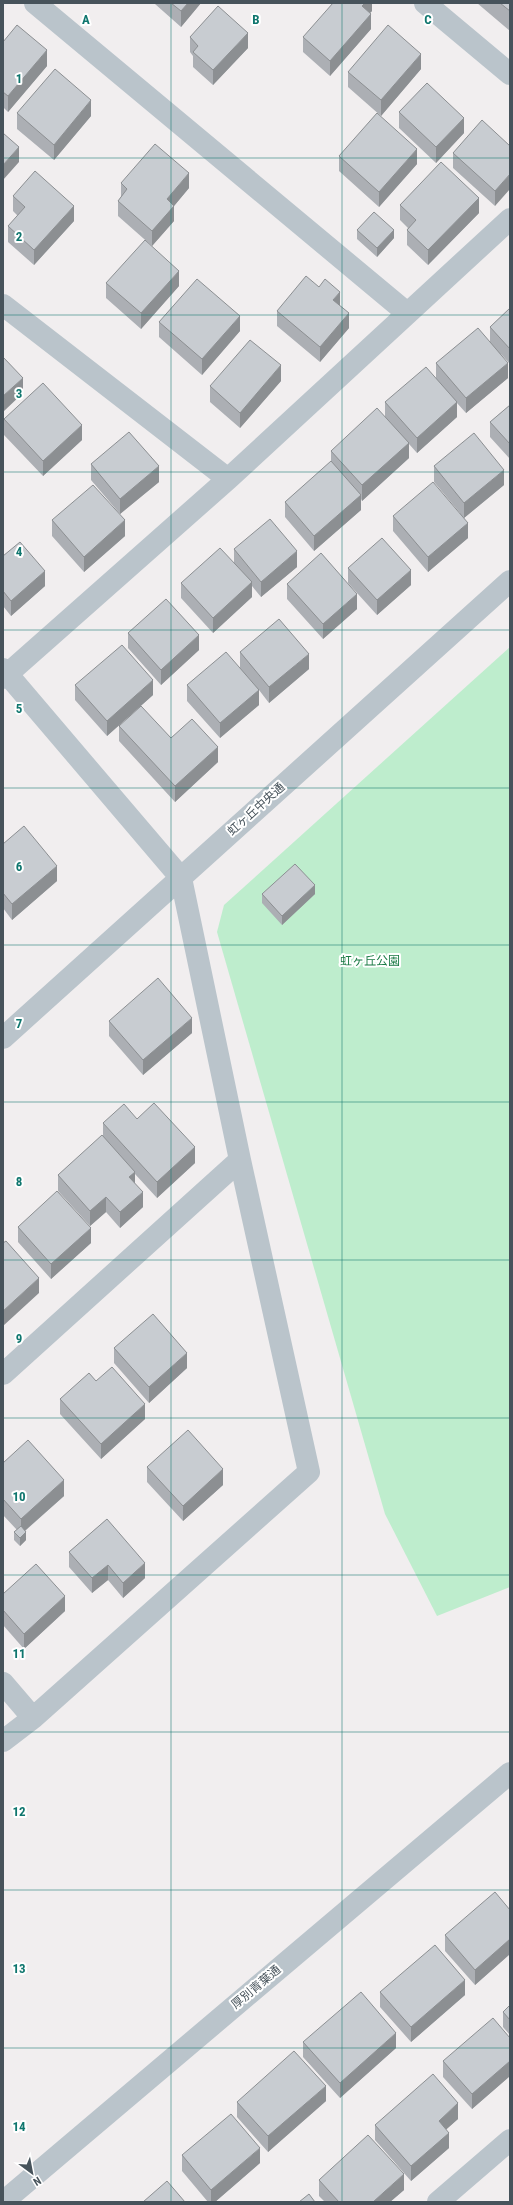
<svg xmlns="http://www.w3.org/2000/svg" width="513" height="2205" viewBox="0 0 513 2205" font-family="'Roboto Condensed','Noto Sans JP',sans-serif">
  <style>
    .green { fill: #beedcd }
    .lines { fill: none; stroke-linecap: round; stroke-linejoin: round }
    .minor { stroke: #bac4cb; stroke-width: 22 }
    .wall { fill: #acafb4 }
    .shaded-wall { fill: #8c8f92 }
    .building { fill: #c8ccd1; stroke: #8c8f92 }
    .grid { fill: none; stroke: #0f766e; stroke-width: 1; stroke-opacity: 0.55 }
    .labels { text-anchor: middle; stroke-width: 4; stroke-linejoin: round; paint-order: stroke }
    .street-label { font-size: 12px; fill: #47535b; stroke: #fff }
    .park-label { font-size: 12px; fill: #1a7a44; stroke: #fff }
    .grid-label { font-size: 13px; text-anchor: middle; font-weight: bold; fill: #0f766e; stroke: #fff; stroke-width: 4; stroke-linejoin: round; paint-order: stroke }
  </style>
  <rect width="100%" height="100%" fill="#f1eeef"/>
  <path class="green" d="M510,647V1587L437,1616L385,1514L217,932L224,905Z"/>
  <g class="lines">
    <path class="minor" d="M35,3L407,313
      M425,3L510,74
      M3,305L228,479
      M3,669L181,878L240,1160L309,1472L33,1718L3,1741
      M3,678L228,479L510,219
      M3,1038L510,581
      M3,1374L240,1160
      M3,1683L33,1718
      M3,2202L510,1773
      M438,2202L510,2140"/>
  </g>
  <path class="wall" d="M155,3H201L181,27L155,4Z
    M372,3V11L370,13L371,29L330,76L303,52V37Z
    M477,3H510V31Z
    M190,37L248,48L213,85L193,67V56L190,52Z
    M3,42L47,66L8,112L3,107Z
    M421,69L381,116L348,87V72Z
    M399,112L464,133L436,163L399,128Z
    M17,113L91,116L54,160L17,129Z
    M510,146L495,206L453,168V153Z
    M339,156L417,164L379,207L339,171Z
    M121,183L189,188L174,206V221L152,246L118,216V201L121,197Z
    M13,196L74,221L34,265L8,242V226L18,216L13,211Z
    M400,205L479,213L428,265L407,245V230L408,228L400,220Z
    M357,230L394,238L377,257L357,239Z
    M106,283L179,286L141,329L106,298Z
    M340,306L349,328L320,362L277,326V311Z
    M510,308V364L501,354L508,378L466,413L457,403V417L417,453L409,444V458L362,501L361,499V510L314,551L285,517V502L331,462V451L385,417V402L436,378V363L490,341V327Z
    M159,322L240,331L202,375L159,337Z
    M281,381L240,428L210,402V386Z
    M510,405V459L490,437V422Z
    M4,419L82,440L43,476L4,435Z
    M91,464L159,482L120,514L91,480Z
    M434,466L504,485L464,518L468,538L428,572L393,531V516L460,513L434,482Z
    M52,520L125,536L84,572L52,536Z
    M234,549L297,567L261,597L252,586V597L213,633L181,598V583L234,563Z
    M3,556L45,586L11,616L3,606Z
    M348,568L411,585L377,615L348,583Z
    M287,584L357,609L323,639L287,599Z
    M128,633L199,650L161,685L128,648Z
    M240,652L309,669L269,703L259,690V705L220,738L187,701V685L240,668Z
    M75,685L153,695L107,736L75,700Z
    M119,726L171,738L218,762L175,802L119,741Z
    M3,844L57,881L12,920L3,908Z
    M262,894H315L282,925L262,903Z
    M109,1021L192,1033L143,1075L109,1036Z
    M137,1119L195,1163L157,1198L135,1174V1184L143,1207L120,1228L106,1212L90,1226L58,1191V1175L103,1137V1123Z
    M18,1227L91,1243L51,1279L18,1242Z
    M114,1348L187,1368L149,1403L114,1363Z
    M96,1381L145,1419L101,1459L60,1414V1399Z
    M3,1463L64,1496L25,1531L26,1540L20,1546L14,1540V1532L17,1530L3,1515Z
    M147,1467L223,1485L183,1521L147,1482Z
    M107,1519L145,1578L123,1598L108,1580L92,1593L69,1567V1552Z
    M3,1594L65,1611L24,1649L3,1625Z
    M510,1910V1954L475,1985L445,1951V1935Z
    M380,1992L465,1995L411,2042L380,2007Z
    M510,2005V2035L503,2027V2012Z
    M510,2038V2076L472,2109L443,2077V2061Z
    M303,2042L396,2048L340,2098L303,2057Z
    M326,2101L268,2152L237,2117V2102Z
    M458,2119L446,2129L449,2148L411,2181L375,2140V2125Z
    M182,2155L260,2163L215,2202H208L182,2171Z
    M319,2180L404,2190L390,2202H325L319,2196Z"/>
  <path class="shaded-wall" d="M188,3H201L181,27V11Z
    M365,3H372V11L362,21V6Z
    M371,14V29L330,76V61Z
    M248,33V48L213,85V70Z
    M47,50V66L8,112V96Z
    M421,54V69L381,116V100Z
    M91,100V116L54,160V145Z
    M464,118V133L436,163V147Z
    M19,147V162L3,180V165Z
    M417,149V164L379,207V192Z
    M189,173V188L174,206V221L152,246V231L167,199Z
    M510,174V189L495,206V191Z
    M479,198V213L428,265V250Z
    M74,206V221L34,265V250Z
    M394,230V238L377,257V248Z
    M179,271V286L141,329V313Z
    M340,292V308L333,300Z
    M349,313V328L320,362V347Z
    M240,316V331L202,375V359Z
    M508,363V378L466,413V398Z
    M281,365V381L240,428V413Z
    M23,378V393L3,412V396Z
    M457,402V417L417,453V438Z
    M82,425V440L43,476V461Z
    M409,443V458L362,501V485Z
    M159,466V482L120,514V499Z
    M504,470V485L464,518V503Z
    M361,495V510L314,551V536Z
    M125,520V536L84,572V557Z
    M468,523V538L428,572V557Z
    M297,551V567L261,597V582Z
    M411,570V585L377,615V600Z
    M45,571V586L11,616V601Z
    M252,582V597L213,633V618Z
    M357,594V609L323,639V624Z
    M199,635V650L161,685V670Z
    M309,654V669L269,703V687Z
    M153,680V695L107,736V721Z
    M259,690V705L220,738V723Z
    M218,747V762L175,802V786Z
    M57,866V881L12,920V904Z
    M315,885V894L282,925V916Z
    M192,1018V1033L143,1075V1060Z
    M195,1147V1163L157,1198V1182Z
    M135,1172V1187L129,1177Z
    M143,1192V1207L120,1228V1212Z
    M106,1197V1212L90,1226V1211Z
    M91,1228V1243L51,1279V1264Z
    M39,1278V1293L3,1326V1311Z
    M187,1353V1368L149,1403V1387Z
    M145,1404V1419L101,1459V1444Z
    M223,1469V1485L183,1521V1506Z
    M64,1480V1496L21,1534V1519Z
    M26,1532V1540L20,1546V1538Z
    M145,1563V1578L123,1598V1583Z
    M108,1565V1580L92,1593V1578Z
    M65,1596V1611L24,1649V1634Z
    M510,1939V1954L475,1985V1970Z
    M465,1980V1995L411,2042V2027Z
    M396,2033V2048L340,2098V2083Z
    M510,2061V2076L472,2109V2094Z
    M326,2086V2101L268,2152V2136Z
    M458,2103V2119L439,2136V2121Z
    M449,2133V2148L411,2181V2166Z
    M260,2148V2163L215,2202H211V2190Z
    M404,2174V2190L390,2202H373Z"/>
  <path class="building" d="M171,3H188L181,11Z
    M333,3H365L362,6L371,14L330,61L303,37Z
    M500,3H510V11Z
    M218,6L248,33L213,70L193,52L198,46L190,37Z
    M17,25L47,50L8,96L3,92V42Z
    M388,25L421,54L381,100L348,72Z
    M55,69L91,100L54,145L17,113Z
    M427,83L464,118L436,147L399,112Z
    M377,113L417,149L379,192L339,156Z
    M482,120L510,146V174L495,191L453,153Z
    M3,133L19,147L3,165Z
    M155,144L189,173L167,199L174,206L152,231L118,201L127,189L121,183Z
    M441,162L479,198L428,250L407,230L416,220L400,205Z
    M35,171L74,206L34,250L8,226L25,207L13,196Z
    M374,212L394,230L377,248L357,230Z
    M145,240L179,271L141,313L106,283Z
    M306,276L319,287L325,279L340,292L333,300L349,313L320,347L277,311Z
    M197,279L240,316L202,359L159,322Z
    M510,308V349L490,327Z
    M478,328L508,363L466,398L436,363Z
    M250,340L281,365L240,413L210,386Z
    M3,357L23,378L3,396Z
    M426,367L457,402L417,438L385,402Z
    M43,383L82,425L43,461L4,419Z
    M510,405V444L490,422Z
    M377,408L409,443L362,485L331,451Z
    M129,432L159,466L120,499L91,464Z
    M474,433L504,470L464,503L434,466Z
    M331,461L361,495L314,536L285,502Z
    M433,482L468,523L428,557L393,516Z
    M93,485L125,520L84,557L52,520Z
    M270,519L297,551L261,582L234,549Z
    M382,538L411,570L377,600L348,568Z
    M20,542L45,571L11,601L3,591V556Z
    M220,548L252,582L213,618L181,583Z
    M321,553L357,594L323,624L287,584Z
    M166,599L199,635L161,670L128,633Z
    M279,619L309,654L269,687L240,652Z
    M122,645L153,680L107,721L75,685Z
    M226,652L259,690L220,723L187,685Z
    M141,706L171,738L192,719L218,747L175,786L119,726Z
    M24,826L57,866L12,904L3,893V844Z
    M295,864L315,885L282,916L262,894Z
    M158,978L192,1018L143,1060L109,1021Z
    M154,1103L195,1147L157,1182L103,1123L124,1104L137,1119Z
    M102,1135L135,1172L129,1177L143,1192L120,1212L106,1197L90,1211L58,1175Z
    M57,1191L91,1228L51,1264L18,1227Z
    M6,1241L39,1278L3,1311V1243Z
    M153,1314L187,1353L149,1387L114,1348Z
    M112,1367L145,1404L101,1444L60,1399L89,1373L96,1381Z
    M188,1430L223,1469L183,1506L147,1467Z
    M28,1440L64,1480L21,1519L3,1499V1463Z
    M107,1519L145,1563L123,1583L108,1565L92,1578L69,1552Z
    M21,1526L26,1532L20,1538L14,1532Z
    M36,1564L65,1596L24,1634L3,1610V1594Z
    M495,1892L510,1910V1939L475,1970L445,1935Z
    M435,1945L465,1980L411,2027L380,1992Z
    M361,1992L396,2033L340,2083L303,2042Z
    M510,2005V2020L503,2012Z
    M493,2018L510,2038V2061L472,2094L443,2061Z
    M294,2051L326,2086L268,2136L237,2102Z
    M433,2074L458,2103L439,2121L449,2133L411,2166L375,2125Z
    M231,2114L260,2148L211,2190L182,2155Z
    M368,2135L404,2174L373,2202H339L319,2180Z
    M167,2181L185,2202H143Z
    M309,2194L315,2202H299Z"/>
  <path class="grid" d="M171,3V2202M342,3V2202M3,158H510M3,315H510M3,472H510M3,630H510M3,788H510M3,945H510M3,1102H510M3,1260H510M3,1418H510M3,1575H510M3,1732H510M3,1890H510M3,2048H510"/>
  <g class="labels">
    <g class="street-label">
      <text transform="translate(256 809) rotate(-42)" y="4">虹ヶ丘中央通</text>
      <text transform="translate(256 1987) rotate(-40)" y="4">厚別青葉通</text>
    </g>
    <g class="park-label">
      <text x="370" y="965">虹ヶ丘公園</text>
    </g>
  </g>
  <g class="grid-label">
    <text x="86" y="24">A</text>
    <text x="256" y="24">B</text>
    <text x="428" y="24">C</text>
    <text x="19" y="83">1</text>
    <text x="19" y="241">2</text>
    <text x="19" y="398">3</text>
    <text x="19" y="556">4</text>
    <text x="19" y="713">5</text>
    <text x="19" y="871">6</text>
    <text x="19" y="1028">7</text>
    <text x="19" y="1186">8</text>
    <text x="19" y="1343">9</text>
    <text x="19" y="1501">10</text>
    <text x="19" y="1658">11</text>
    <text x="19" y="1816">12</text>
    <text x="19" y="1973">13</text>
    <text x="19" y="2131">14</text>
  </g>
  <rect width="513" height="2205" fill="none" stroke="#47535b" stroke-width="8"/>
  <g transform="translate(32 2173) rotate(148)" stroke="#ffffff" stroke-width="3" paint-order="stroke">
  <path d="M0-3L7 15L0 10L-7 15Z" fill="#47535b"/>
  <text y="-6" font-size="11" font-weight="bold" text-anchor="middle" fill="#47535b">N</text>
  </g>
</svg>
